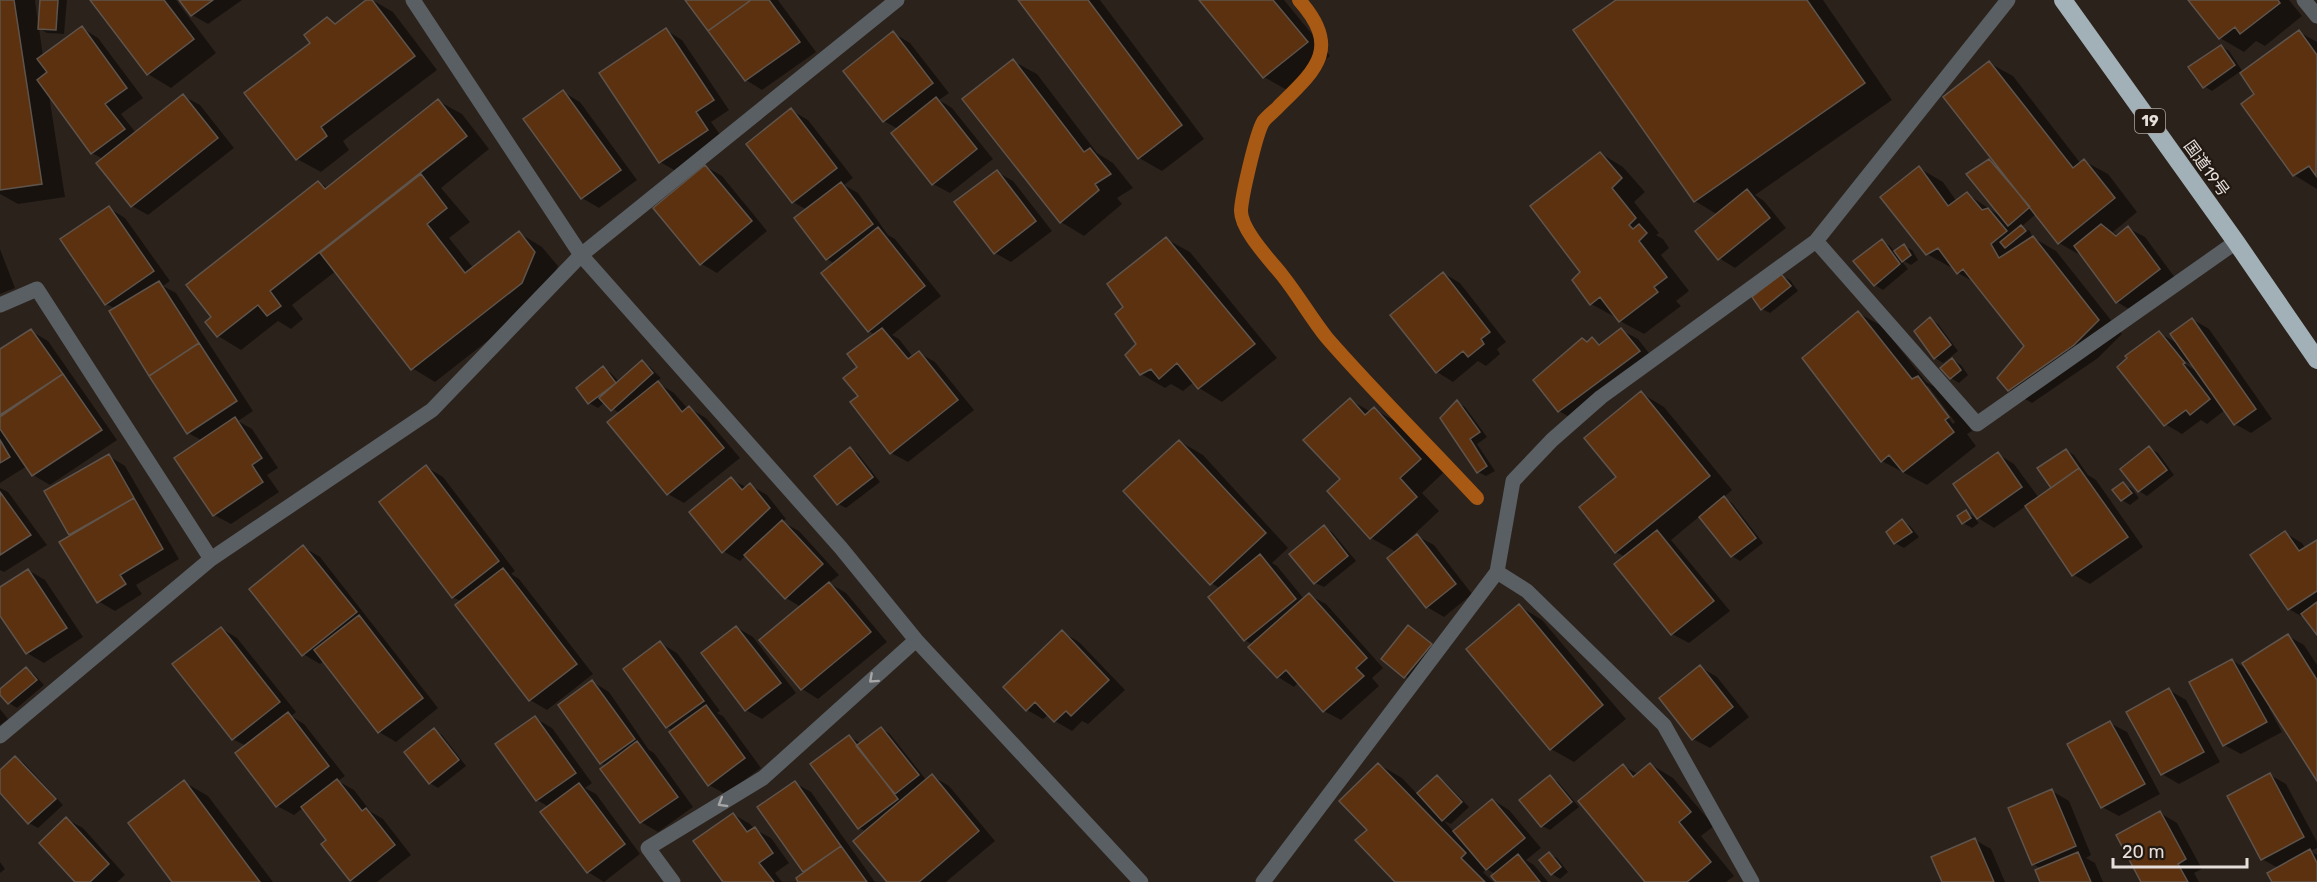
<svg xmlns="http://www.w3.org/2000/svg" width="2317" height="882" viewBox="0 0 2317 882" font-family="Rubik,'Noto Sans JP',sans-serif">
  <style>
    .shadow { fill: #0007; fill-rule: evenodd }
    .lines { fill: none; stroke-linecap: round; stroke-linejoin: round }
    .stream { stroke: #a85a15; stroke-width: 14 }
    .building { fill: #5b310f; stroke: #5f544c; stroke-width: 1.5 }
    .minor { stroke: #595f62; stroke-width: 15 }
    .highway { stroke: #a2b0b7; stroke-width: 18 }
    .oneway { stroke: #a7a5a5 }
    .labels { text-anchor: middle; stroke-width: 4.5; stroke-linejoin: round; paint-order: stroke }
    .shield { fill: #221912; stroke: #aba49f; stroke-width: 1.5 }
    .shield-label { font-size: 15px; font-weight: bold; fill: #e6dfdb }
    .street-label { font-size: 16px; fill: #e6dfdb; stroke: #221912 }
  </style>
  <rect width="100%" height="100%" fill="#2c221c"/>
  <path class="shadow" d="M0,0H35L38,24L41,0H67L64,34L47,33L39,28L43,56L82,28L98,38L143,98L121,114L136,133L183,96L200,105L234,148L148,215L132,206L103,159L92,153L49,95L65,197L18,204L0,194Z
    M91,0H176L216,53L171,88L148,74Z
    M181,0H242L208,24L192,15Z
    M368,0H372L393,12L437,70L343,141L349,150L321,172L297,159L312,43L327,18L337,24Z
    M687,0H778L816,52L762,90L746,80Z
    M1020,0H1100L1204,139L1162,171L1139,158Z
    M1201,0H1284L1330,56L1287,90L1264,77Z
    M1619,0H1823L1892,100L1755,195L1764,201L1786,228L1735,268L1719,258L1718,215L1695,201Z
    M2190,0H2289L2302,16L2265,46L2256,41L2244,52L2220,38Z
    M666,30L682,40L729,110L711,122L724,140L676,171L660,162Z
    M2299,32L2317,42V189L2294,175L2256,94L2241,71L2212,91L2204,86L2221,46L2229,51L2243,72Z
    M893,33L910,43L949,93L939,100L952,108L993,159L950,193L933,184L898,129L884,121Z
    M1013,61L1037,74L1097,153L1113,163L1133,188L1117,198L1122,204L1084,236L1061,222Z
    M1989,63L2013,76L2081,164L2084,161L2108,174L2137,212L2113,232L2118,235L2128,228L2145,237L2176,279L2134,312L2117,302L2082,256L2059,243L2036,214L2021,227L2030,231L2032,237L2056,251L2122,334L2098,358L2032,403L2009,390L2026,346L1976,283L1958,273L1953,266L1950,267L1927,254L1919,168L1943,182L1957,202L1967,194L2003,218L1989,161L2000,167Z
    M563,92L580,102L637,180L599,208L582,198Z
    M438,101L462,114L489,149L441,188L470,222L449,238L474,269L519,233L542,247L558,266L545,296L435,382L412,368L336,271L292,305L303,319L291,329L278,321L241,350L218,336L213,317L318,182L328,188Z
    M791,110L808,120L853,178L844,185L858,193L888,235L895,239L941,296L892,335L899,339L913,357L919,353L935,362L974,410L908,462L891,453L860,396L859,367L875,335L869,331L835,264L827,259L807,210L793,202L748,144Z
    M1600,153L1623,167L1645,192L1634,202L1659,233L1656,235L1663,239L1669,248L1661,255L1689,291L1676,301L1681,306L1644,334L1620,321L1616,316L1615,317L1591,304L1582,272Z
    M705,166L722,176L767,231L717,273L700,263Z
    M997,172L1013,181L1052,231L1011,262L995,253Z
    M109,208L125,218L170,281L163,286L176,293L253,411L238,421L252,429L278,468L267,475L279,492L231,524L214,515L203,441L188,433L116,309L106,304Z
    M1166,239L1190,252L1277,358L1222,402L1199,388L1194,382L1183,391L1171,384L1165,388L1141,374L1138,344L1125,307Z
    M1882,241L1890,246L1895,252L1904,246L1912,250L1918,260L1911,265L1900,259L1908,269L1883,290L1875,285Z
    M0,249L15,288L0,294Z
    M1443,273L1460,283L1506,342L1497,349L1500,354L1486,366L1478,361L1453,382L1437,372Z
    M1782,276L1790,280L1798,291L1770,313L1762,309Z
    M1858,313L1882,326L1926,382L1942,391L1972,431L1967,434L1976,446L1927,485L1882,461ZM1924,386H1928L1955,422L1953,424Z
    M1930,319L1938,324L1958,351L1943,363L1935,358Z
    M2192,319L2209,329L2272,419L2251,433L2235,424L2225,410L2207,424L2201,420L2182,434L2165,424L2129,358L2159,333L2180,345ZM2180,358L2195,367V370L2178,360Z
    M1621,330L1638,339L1655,361L1576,421L1559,411L1588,343L1592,339L1602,345Z
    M31,331L48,341L117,440L50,485L33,475L27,466L0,483V419L3,417L0,415V350Z
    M1953,360L1961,365L1968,375L1959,383L1951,378Z
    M642,362L650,367L661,378L656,382L674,393L688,409L689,408L706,418L740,458L684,503L668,494L620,414L605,402L598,408L589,403L578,388L603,368L611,373L619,382Z
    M1641,393L1664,407L1732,490L1723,498L1732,503L1763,543L1740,561L1732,556L1700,516L1671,540L1730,611L1689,643L1672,634L1625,557L1616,552L1581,507L1618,477Z
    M1350,400L1371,412L1374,409L1398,423L1443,473L1422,493L1439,511L1408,540L1409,542L1417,536L1434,545L1472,594L1444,617L1427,607L1396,552L1371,538L1329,491L1342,480Z
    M1457,402L1465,407L1487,437L1477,444L1495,471L1486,476L1478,472Z
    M1179,441L1203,455L1288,548L1272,563L1277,566L1304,599L1309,595L1326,604L1383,668L1372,678L1379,686L1341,720L1324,711L1299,682L1294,687L1278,677L1253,645L1245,640L1221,589L1211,583Z
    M2149,448L2158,453L2174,475L2147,496L2139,491Z
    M850,449L858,454L880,482L846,508L838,504Z
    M2066,450L2074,455L2088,475L2096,480L2143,547L2090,584L2074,575L2026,506L1994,528L1978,518L1998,454L2014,464L2039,498L2054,488Z
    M109,456L125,466L179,559L136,585L142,594L115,611L98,601L71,536L46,492Z
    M426,467L443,477L515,571L511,574L519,579L593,674L547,710L530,700L462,602L453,597Z
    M731,479L746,487L750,485L767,495L786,519L782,522L799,531L839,575L829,583L846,593L887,642L818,699L802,689L801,607L786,598L746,555L740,561L723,551Z
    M2123,484L2132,489L2139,498L2130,505L2122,500Z
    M0,488L8,492L47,545L4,572L0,570Z
    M1966,512L1974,517L1979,523L1972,528L1963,523L1959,517Z
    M1902,521L1910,526L1919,537L1904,548L1895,543L1888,532Z
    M1324,527L1332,532L1356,561L1324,587L1315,583Z
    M2285,533L2302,543L2306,549L2317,541V632L2306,619L2289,609L2252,556Z
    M303,547L320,557L438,708L396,742L379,732L324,661L320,664L303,654Z
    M28,570L45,580L83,637L44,663L27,653L0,613V589Z
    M1519,606L1542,620L1626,719L1574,762L1551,749Z
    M736,627L753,637L796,693L762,719L746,710Z
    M1409,627L1439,650L1413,682L1383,659Z
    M221,628L237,638L296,712L291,716L304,724L345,776L338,781L354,790L371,812L383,819L411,855L377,882H355L351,880L329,840L303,808L294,815L277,806L246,746L233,739Z
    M1062,632L1079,642L1125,690L1088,724L1082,721L1072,731L1055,721L1049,714L1043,719L1027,710Z
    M2288,636L2304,645L2317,665V778L2271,706L2269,708L2282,732L2241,754L2224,745L2232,660L2248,670Z
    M660,643L677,653L720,711L717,713L723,716L761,768L725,794L709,785L674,731L667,727L625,669Z
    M1700,667L1717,677L1749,717L1710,748L1693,739Z
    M26,669L34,674L44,685L17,708L9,703L0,691Z
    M593,682L609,692L649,750L654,753L693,807L658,832L641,822L603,769L606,766L601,763Z
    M2169,690L2186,700L2220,762L2179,784L2162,774Z
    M0,709L8,719L0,725Z
    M535,718L552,728L592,783L585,788L596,794L640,854L604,882L588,872L549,807L537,800L497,745Z
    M2110,723L2127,732L2160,794L2119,816L2102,807Z
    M881,729L889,733L927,781L932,776L949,786L995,841L946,882H889L867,832L859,828L850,737L862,744Z
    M434,730L442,735L466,766L438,788L430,783Z
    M16,758L24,763L63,805L38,828L29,823L0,791V772Z
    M1378,764L1402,778L1418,795L1437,777L1445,782L1469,807L1451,824L1444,821L1454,832L1493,800L1509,810L1541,848L1526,860L1534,865L1548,882H1498L1495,874L1487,869L1483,872L1493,882H1398L1369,830Z
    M1650,764L1673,778L1714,826L1701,836L1734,876L1726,882H1647L1623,766L1638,774Z
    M2270,775L2286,784L2317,842V848L2310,851L2317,855V882H2274L2278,868L2262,859Z
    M1550,777L1558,782L1579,807L1550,830L1542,826Z
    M184,782L208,796L273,882H174Z
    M795,783L811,792L875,882H800L805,872L759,808Z
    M2052,791L2069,801L2091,855L2086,858L2095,863L2103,882H2041L2042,869L2033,864Z
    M2160,813L2177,823L2202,869L2194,873L2199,882H2143Z
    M733,814L750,824L754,829L771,838L789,863L775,873L782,882H725Z
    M66,819L83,828L125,875L117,882H77Z
    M1975,840L1991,849L2005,882H1943Z
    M1549,854L1557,858L1568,872L1560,879L1552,874Z
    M0,862L5,869L0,873Z"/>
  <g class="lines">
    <path class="stream" d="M1299,0C1342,48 1316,70 1279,106C1275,111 1267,116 1263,122C1256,134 1242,195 1241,210C1240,229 1270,260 1282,275C1298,295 1311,318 1327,338C1375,393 1427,444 1477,498"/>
  </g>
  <path class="building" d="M0,0H14L42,184L0,190Z
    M40,0H58L56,30L38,29Z
    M90,0H164L194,39L147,75Z
    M179,0H213L191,16Z
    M366,0H372L415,56L321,127L327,136L296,160L244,93L310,43L304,35L327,17L335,24Z
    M685,0H751L708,31Z
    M751,0H769L800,42L745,81L708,31Z
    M1018,0H1088L1182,125L1138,159Z
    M1199,0H1273L1308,42L1263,78Z
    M1616,0H1807L1865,83L1694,202L1573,30Z
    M2188,0H2278L2280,3L2240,34L2235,27L2219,39Z
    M82,26L127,88L105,104L125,129L91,154L37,80L47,72L37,59Z
    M666,28L714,100L696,112L708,130L659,163L599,73Z
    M2299,30L2317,55L2316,176L2309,166L2293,176L2241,104L2254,94L2240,73Z
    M893,31L933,83L883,122L843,71Z
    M2221,45L2235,65L2203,88L2188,67Z
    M1013,59L1084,152L1090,148L1111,174L1095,184L1099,190L1060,223L962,99Z
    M1989,61L2073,168L2084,159L2115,198L2058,244L1943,97Z
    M563,90L621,170L581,199L523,119Z
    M183,94L218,138L131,207L96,163Z
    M936,97L977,149L932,185L891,133Z
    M438,99L467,136L270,291L281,306L267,316L258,305L217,337L205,322L211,317L186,285L318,181L325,189Z
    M791,108L837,168L792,203L746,144Z
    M1600,152L1622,178L1612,188L1636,218L1629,225L1633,229L1639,224L1647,233L1639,241L1667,277L1654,287L1658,292L1619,322L1600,297L1590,305L1572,280L1580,272L1530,206Z
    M1989,159L2030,207L2008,226L1966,174Z
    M705,165L752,221L700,265L653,208Z
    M1919,166L1948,206L1967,192L1982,210L1988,208L2007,231L1991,244L1999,258L2033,236L2099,320L2074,345L2008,391L1997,378L2024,346L1963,269L1957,274L1938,248L1926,255L1880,197Z
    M997,170L1036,221L994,254L954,202Z
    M421,174L447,208L427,224L465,273L519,231L535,252L522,283L411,370L320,253Z
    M841,182L873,224L826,260L794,218Z
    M1747,189L1770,218L1718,260L1695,231Z
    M109,206L154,271L105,305L60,239Z
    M2101,224L2116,236L2128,226L2160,269L2116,303L2074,246Z
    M2021,225L2026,231L2005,248L2000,242Z
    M878,227L925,286L868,332L821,273Z
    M1166,237L1255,344L1198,389L1177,363L1159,379L1151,369L1140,375L1125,355L1136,344L1115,314L1123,307L1107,284Z
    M1882,239L1900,264L1874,286L1853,261Z
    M1904,244L1911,255L1902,262L1894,251Z
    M1443,272L1490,332L1481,339L1484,344L1468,357L1463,351L1436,373L1390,315Z
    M1781,274L1791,286L1761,310L1752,297Z
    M159,281L199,343L149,376L109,311Z
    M1858,311L1912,379L1918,376L1949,417L1945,420L1954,432L1903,472L1889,455L1881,462L1802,358Z
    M1930,317L1951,345L1934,359L1914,331Z
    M2192,318L2256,409L2234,425L2170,334Z
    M882,328L908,359L919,351L958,400L890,454L850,402L858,396L843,378L857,367L847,354Z
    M1621,328L1640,351L1558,412L1533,380L1582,338L1587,342L1592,337L1599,345Z
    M31,329L63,374L0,415V349Z
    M2159,331L2185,363L2183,364L2210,399L2190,415L2186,410L2164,426L2117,367L2127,358L2125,356Z
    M199,343L237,401L187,434L149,376Z
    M1952,358L1961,370L1950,379L1940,368Z
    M642,360L653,373L611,411L599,398Z
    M603,366L616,383L588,404L576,388Z
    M63,374L102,430L32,476L0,429V417Z
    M658,381L682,412L689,406L724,448L667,495L607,422Z
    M1641,391L1710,476L1615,553L1579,507L1616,477L1584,438Z
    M1350,398L1365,415L1374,407L1421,459L1400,478L1417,497L1370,539L1327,491L1340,479L1303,440Z
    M1457,400L1480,432L1470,439L1487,466L1477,473L1440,418Z
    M235,417L262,458L252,465L263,482L213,516L174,458Z
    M0,440L10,457L0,463Z
    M1179,440L1266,533L1210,585L1123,491Z
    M2149,446L2167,470L2138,492L2120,469Z
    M850,447L873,477L837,505L814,476Z
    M2066,449L2079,468L2051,488L2037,468Z
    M1998,452L2022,487L1977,519L1953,484Z
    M109,454L134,498L69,535L44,491Z
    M426,465L499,561L452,598L379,502Z
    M2079,468L2128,537L2072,576L2025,506Z
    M731,477L742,490L750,483L770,508L722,553L689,512Z
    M2123,482L2132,493L2121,501L2112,490Z
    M0,492L31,535L0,555Z
    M1724,496L1756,538L1731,557L1699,517Z
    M134,498L163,549L120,575L126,584L97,603L59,542Z
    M1966,510L1971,518L1962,524L1957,516Z
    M1902,519L1912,532L1894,544L1886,532Z
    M782,520L823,564L785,599L744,555Z
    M1324,525L1348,556L1314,584L1289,554Z
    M1657,530L1714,601L1671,635L1614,564Z
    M2285,531L2299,551L2317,540V591L2288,610L2250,555Z
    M1417,534L1456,584L1426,608L1387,558Z
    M303,545L357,612L302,656L249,589Z
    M1260,554L1296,599L1244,641L1208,597Z
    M503,568L577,664L529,701L455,605Z
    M28,569L67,628L26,654L0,616V587Z
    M829,582L871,632L801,690L759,640Z
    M1309,593L1367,658L1356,668L1364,676L1323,712L1286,670L1277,678L1248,647Z
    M2317,602V635L2301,614Z
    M1519,604L1603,705L1550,750L1466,649Z
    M359,615L423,698L378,733L314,650Z
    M1408,625L1432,644L1404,678L1381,659Z
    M736,626L781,683L745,711L701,653Z
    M221,627L280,702L232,740L172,664Z
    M1062,630L1109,680L1071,716L1066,711L1054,722L1035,702L1026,711L1003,687Z
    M2288,634L2317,680V781L2242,663Z
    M660,641L704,701L666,728L623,669Z
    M2232,659L2267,722L2223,746L2189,682Z
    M1700,665L1733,707L1692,740L1659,698Z
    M26,667L37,680L8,704L0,695V689Z
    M592,680L635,739L600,764L558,705Z
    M2169,688L2204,752L2161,775L2126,712Z
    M706,705L745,758L708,786L669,732Z
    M288,712L329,766L276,807L235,753Z
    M535,716L576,773L536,801L495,744Z
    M2110,721L2145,784L2101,808L2067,744Z
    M881,727L919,775L895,794L856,746Z
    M434,728L459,760L429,784L404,752Z
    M849,735L898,799L858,829L810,764Z
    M637,741L678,797L640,823L600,769Z
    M15,756L56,799L28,824L0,793V770Z
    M1378,763L1466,853L1461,858L1485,882H1395L1355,840L1367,830L1339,801Z
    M1650,763L1691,812L1679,822L1711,862L1687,882H1645L1578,801L1623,764L1633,777Z
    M2270,773L2304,837L2261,860L2227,796Z
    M932,774L979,831L919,882H887L853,841Z
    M1437,775L1462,802L1442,821L1417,793Z
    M1550,775L1572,802L1541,827L1519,800Z
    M337,779L362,811L366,808L395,845L350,881L321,844L326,840L301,807Z
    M184,780L260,882H172L128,823Z
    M795,781L841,846L803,872L757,807Z
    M579,783L625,844L587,873L540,812Z
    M2052,789L2076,846L2032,865L2008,808Z
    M1492,799L1525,838L1486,870L1453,831Z
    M2160,811L2186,859L2178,864L2188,882H2141L2116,835Z
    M733,813L747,832L755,827L773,853L759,863L774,882H723L693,841Z
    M66,817L109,864L90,882H75L39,843Z
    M1975,838L1994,882H1942L1931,857Z
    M841,846L867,882H798L796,878Z
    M2310,849L2317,863V882H2272L2267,873Z
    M1549,852L1561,867L1551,875L1539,860Z
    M2078,852L2091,882H2040L2035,870Z
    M1518,854L1540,882H1496L1491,876Z"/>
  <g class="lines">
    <path class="minor" d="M413,0L581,255L841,548L916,640L1141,882
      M2304,0L2317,16
      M1816,241L1977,424L2236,242
      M0,305L37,289L211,559
      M1497,572L1513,481L1552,440L1601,397L1816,241L2008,0
      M0,736L211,559L432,410L581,255L897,0
      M673,882L648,848L763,778L916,640
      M1263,882L1497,572L1527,591L1664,725L1752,882"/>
    <path class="highway" d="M2063,0L2236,242L2317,360"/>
  </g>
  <defs><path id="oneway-chevron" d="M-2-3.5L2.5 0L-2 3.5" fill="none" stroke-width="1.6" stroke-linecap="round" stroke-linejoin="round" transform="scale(1.5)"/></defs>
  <g class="oneway">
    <use href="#oneway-chevron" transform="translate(873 679) rotate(138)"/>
    <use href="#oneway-chevron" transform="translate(722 803) rotate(149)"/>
  </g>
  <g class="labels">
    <rect class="shield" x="2135" y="109" width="30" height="24" rx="4.5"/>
    <g class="shield-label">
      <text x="2150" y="126">19</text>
    </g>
    <g class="street-label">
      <text transform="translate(2207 168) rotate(54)" y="6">国道19号</text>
    </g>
  </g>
  <path d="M2113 858v9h134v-9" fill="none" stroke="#e6dfdb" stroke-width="3"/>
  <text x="2122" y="858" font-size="18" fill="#e6dfdb" stroke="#221912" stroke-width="4.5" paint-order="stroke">20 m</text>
</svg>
